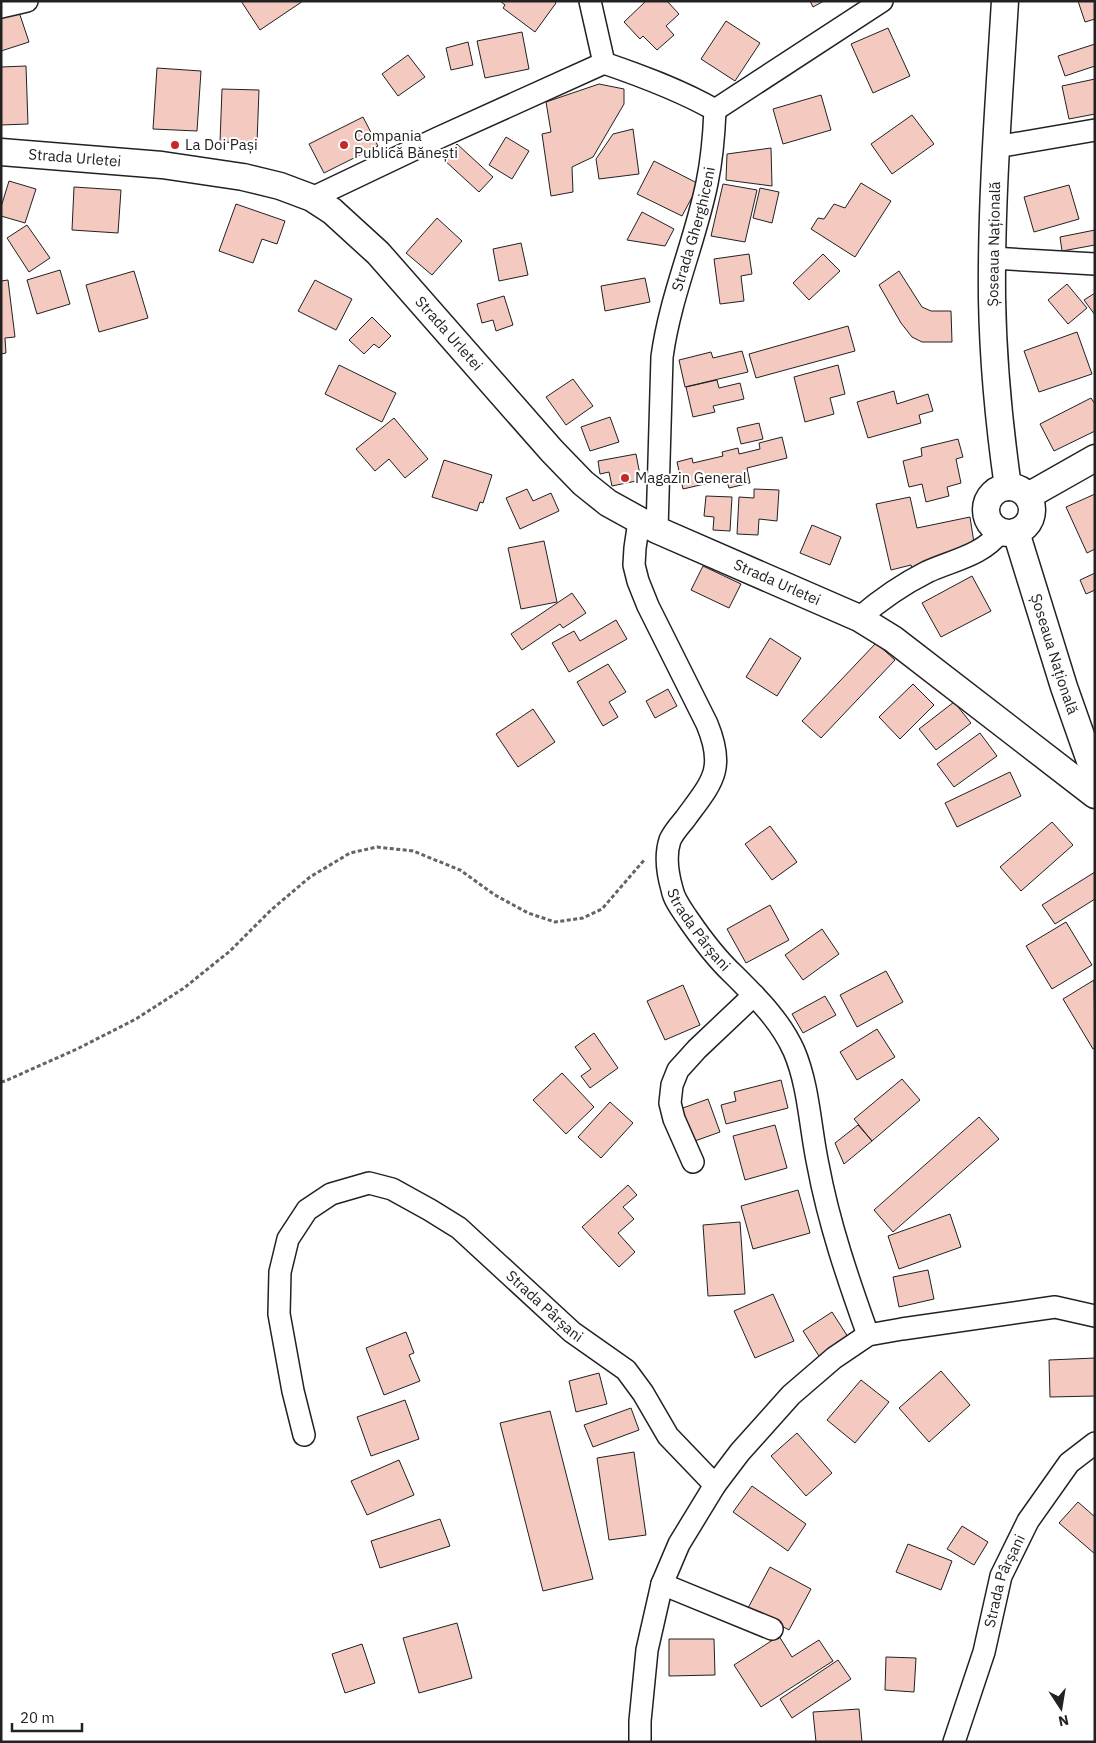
<svg xmlns="http://www.w3.org/2000/svg" width="1096" height="1743" viewBox="0 0 1096 1743" font-family="'IBM Plex Sans',sans-serif">
  <style>
    .building { fill: #f3c9c0; stroke: #222 }
    .lines { fill: none; stroke-linecap: round; stroke-linejoin: round }
    .minor-casing { stroke: #222; stroke-width: 24 }
    .tertiary-casing { stroke: #222; stroke-width: 29 }
    .path { stroke: #646464; stroke-width: 3; stroke-dasharray: 4 2.5; stroke-linecap: butt }
    .minor { stroke: #fff; stroke-width: 21 }
    .tertiary { stroke: #fff; stroke-width: 26 }
    .poi-dot { fill: #c62828; stroke: #fff; stroke-width: 2 }
    .labels { text-anchor: middle; stroke-width: 4; stroke-linejoin: round; paint-order: stroke }
    .poi-label { font-size: 15px; fill: #222; stroke: #fff; text-anchor: start }
    .street-label { font-size: 15px; fill: #222; stroke: #fff }
  </style>
  <rect width="100%" height="100%" fill="#fff"/>
  <path class="building" d="M241,1H303L260,30Z
    M500,1H554L556,3L535,32L503,8L505,5Z
    M646,1H667L679,14L666,26L674,35L657,50L643,36L640,39L624,22Z
    M810,1H824L813,7Z
    M1078,1H1095V19L1085,22Z
    M19,12L29,42L1,51V18Z
    M726,21L760,43L735,81L701,59Z
    M888,28L910,76L873,93L851,44Z
    M522,32L529,69L485,78L477,41Z
    M468,42L473,65L451,70L446,48Z
    M1095,44V66L1065,76L1058,56Z
    M408,55L425,77L398,96L382,74Z
    M26,66L28,124L1,125V67Z
    M157,68L201,71L197,131L153,129Z
    M1095,79V114L1069,119L1062,86Z
    M599,84L624,89V104L593,157L572,167L573,192L551,196L542,134L551,132L546,102Z
    M222,89L259,90L257,143L220,142Z
    M821,95L831,130L783,144L773,109Z
    M912,115L934,144L892,174L871,144Z
    M363,117L378,146L324,173L309,144Z
    M633,129L639,174L599,179L596,159L613,134Z
    M506,137L529,151L512,179L489,165Z
    M457,144L493,177L479,192L443,159Z
    M771,148L772,186L726,180L727,154Z
    M654,161L699,184L682,216L637,194Z
    M9,181L36,189L25,223L1,216V207Z
    M861,183L891,201L855,257L811,229L818,218L824,219L834,204L845,208Z
    M723,184L757,190L745,242L711,236Z
    M1069,185L1079,219L1034,232L1024,197Z
    M74,187L121,190L118,233L72,230Z
    M760,188L779,192L772,223L753,218Z
    M236,204L285,221L277,244L262,239L253,263L219,251Z
    M642,212L674,229L665,246L627,240Z
    M437,218L462,241L432,275L406,253Z
    M27,225L50,258L29,272L7,238Z
    M1095,230V245L1062,251L1060,237Z
    M521,243L528,275L499,281L493,249Z
    M749,254L752,274L741,276L744,301L720,304L714,259Z
    M823,254L840,271L809,300L793,283Z
    M60,270L70,304L37,314L27,280Z
    M134,271L148,318L99,332L86,285Z
    M899,271L922,307L931,311H951L952,342H922L912,337L901,323L879,285Z
    M645,278L650,302L605,311L601,286Z
    M8,280L15,337L5,338L6,353L1,354V281Z
    M315,280L352,299L336,330L298,311Z
    M1067,284L1087,308L1068,324L1048,300Z
    M1095,293V315L1084,300Z
    M504,296L513,325L496,331L493,320L482,323L477,304Z
    M372,317L391,336L379,348L374,344L364,354L349,340Z
    M848,326L855,351L756,378L749,354Z
    M1077,332L1092,374L1039,392L1024,351Z
    M742,351L748,372L685,387L679,360L711,352L713,358Z
    M339,365L396,393L382,422L325,394Z
    M838,365L845,394L830,398L834,414L805,422L794,377Z
    M573,379L593,406L566,425L546,397Z
    M717,380L719,388L740,383L744,399L713,406L715,412L693,417L686,387Z
    M894,391L897,404L928,394L933,411L919,415L921,423L868,438L857,402Z
    M1091,398L1095,404V431L1054,451L1040,424Z
    M610,417L619,442L590,451L581,427Z
    M394,418L428,459L405,478L389,459L375,471L356,449Z
    M759,423L763,439L741,444L737,428Z
    M782,437L787,458L747,468L750,483L729,488L726,479L683,489L677,462L692,458L693,463L723,456L722,452L738,448L739,454L760,449L759,443Z
    M958,439L963,457L956,459L961,483L947,487L949,496L926,502L922,484L909,487L903,461L922,456L921,448Z
    M636,454L641,480L612,486L609,472L600,474L598,461Z
    M444,460L492,475L483,503L480,502L477,511L432,497Z
    M527,489L533,501L551,493L559,511L520,529L506,498Z
    M754,489L779,490L777,521L759,519L758,535L737,534L739,497L754,498Z
    M1095,494V549L1087,553L1066,507Z
    M706,496L732,497L730,531L713,530L714,517L704,516Z
    M910,497L917,528L970,517L974,543L960,548V553L913,571L911,565L891,570L876,504Z
    M812,525L841,537L830,565L800,553Z
    M544,541L557,602L521,609L508,548Z
    M703,566L741,584L729,608L691,590Z
    M1095,573V590L1086,594L1080,580Z
    M972,576L991,611L941,637L922,603Z
    M572,593L586,613L563,628L560,624L522,650L511,634Z
    M616,620L627,639L569,672L552,643L574,631L580,641Z
    M770,638L801,658L777,696L746,677Z
    M876,643L895,660L821,738L802,721Z
    M608,664L626,692L609,702L618,717L603,726L577,682Z
    M913,684L934,705L900,739L879,717Z
    M668,689L677,706L655,718L646,701Z
    M954,702L971,723L936,750L919,729Z
    M533,709L555,742L518,767L496,734Z
    M980,733L997,756L954,787L937,764Z
    M1010,772L1021,796L957,827L945,803Z
    M1052,822L1073,845L1021,891L1000,867Z
    M770,826L797,862L772,880L745,844Z
    M1095,872V899L1055,924L1042,905Z
    M770,905L789,940L746,963L727,929Z
    M1066,922L1092,965L1052,989L1026,946Z
    M822,929L839,954L803,980L785,955Z
    M886,971L903,1002L857,1027L840,995Z
    M1094,980L1095,1048L1093,1049L1063,999Z
    M683,985L700,1025L665,1040L647,1001Z
    M825,996L836,1015L803,1033L792,1014Z
    M877,1029L895,1057L857,1080L840,1052Z
    M594,1033L618,1068L590,1088L581,1076L591,1069L575,1047Z
    M562,1073L594,1107L566,1134L533,1100Z
    M902,1079L920,1100L872,1141L854,1119Z
    M781,1080L788,1108L726,1124L721,1105L736,1101L734,1092Z
    M708,1099L720,1132L692,1142L680,1109Z
    M610,1102L633,1123L601,1158L578,1137Z
    M979,1117L999,1139L893,1232L874,1210Z
    M775,1125L787,1168L745,1180L733,1136Z
    M858,1125L872,1141L844,1164L835,1143Z
    M628,1185L637,1195L623,1207L634,1219L618,1233L635,1252L619,1267L582,1227Z
    M798,1190L810,1233L753,1249L741,1206Z
    M950,1214L961,1247L899,1269L888,1236Z
    M740,1222L745,1294L708,1296L703,1225Z
    M928,1270L934,1299L899,1307L893,1277Z
    M773,1294L794,1341L755,1358L734,1311Z
    M832,1312L848,1337L819,1356L803,1331Z
    M406,1332L414,1353L409,1355L420,1381L384,1395L366,1348Z
    M1095,1358V1396L1050,1397L1049,1360Z
    M941,1371L970,1405L929,1442L899,1408Z
    M599,1373L607,1404L576,1412L569,1381Z
    M861,1380L889,1402L855,1443L827,1420Z
    M405,1400L419,1439L371,1456L357,1417Z
    M631,1408L639,1430L593,1447L584,1425Z
    M550,1411L593,1579L543,1591L500,1423Z
    M797,1433L832,1473L806,1496L771,1456Z
    M634,1452L646,1535L609,1540L597,1458Z
    M399,1460L414,1495L367,1515L351,1481Z
    M752,1486L806,1524L788,1551L733,1512Z
    M1078,1502L1095,1517V1554L1059,1523Z
    M440,1519L450,1546L380,1568L371,1541Z
    M962,1526L988,1542L974,1565L947,1549Z
    M908,1544L952,1561L941,1590L896,1572Z
    M770,1567L811,1589L789,1630L748,1608Z
    M457,1623L472,1678L419,1693L403,1638Z
    M779,1636L792,1657L819,1640L833,1661L761,1707L734,1665Z
    M669,1639H714L715,1675L669,1676Z
    M362,1644L375,1683L345,1693L332,1654Z
    M886,1657L916,1658L914,1692L885,1690Z
    M838,1660L851,1679L792,1718L780,1699Z
    M859,1709L862,1742H816L813,1712Z"/>
  <g class="lines">
    <defs>
      <g id="minor">
        <path d="M590,1L604,63"/>
        <path d="M1,7L27,1"/>
        <path d="M604,63C642,76 680,90 715,110"/>
        <path d="M715,110L882,1"/>
        <path d="M996,147L1095,130"/>
        <path d="M312,198L438,138L604,63"/>
        <path d="M992,258L1095,264"/>
        <path id="s1" d="M639,521L635,548L634,565L638,581L648,606L707,724C726,770 712,782 685,819C680,825 673,833 670,840C665,855 668,875 672,889C674,900 682,910 688,919C701,938 716,958 733,974C757,998 780,1020 794,1051C809,1086 810,1128 818,1165C829,1224 848,1279 868,1335"/>
        <path id="s2" d="M657,530L662,357C670,297 695,242 707,183C712,159 714,135 715,110"/>
        <path d="M859,618C880,600 901,585 927,572C953,560 982,556 1000,532"/>
        <path d="M693,1162L674,1119L670,1103L672,1085L678,1070L697,1049L754,995"/>
        <path id="s3" d="M304,1435L293,1391L279,1314L280,1272L288,1239L307,1210L331,1194L369,1183L392,1189L430,1210L459,1228L572,1332L626,1370L643,1393L668,1436L715,1485"/>
        <path d="M662,1584L772,1629"/>
        <path d="M640,1742V1721L647,1650L662,1584L679,1544L715,1485L740,1452L791,1395L834,1358L868,1335L902,1329L1055,1307L1095,1316"/>
        <path id="s4" d="M954,1742L984,1652L1001,1576L1028,1521L1069,1463L1095,1443"/>
      </g>
      <g id="tertiary">
        <path d="M1005,1C999,100 991,199 992,298C993,361 999,424 1008,487"/>
        <path id="s5" d="M1,152L162,165L243,177L280,186L312,198L332,211L378,253L552,451L583,483L608,503L657,530L859,618L893,639L1095,795"/>
        <circle cx="1009" cy="510" r="23"/>
        <path d="M1028,496L1095,458"/>
        <path id="s6" d="M1016,532L1064,687L1095,775"/>
      </g>
    </defs>
    <use href="#minor" class="minor-casing"/>
    <use href="#tertiary" class="tertiary-casing"/>
    <path class="path" d="M1,1082L5,1081L77,1049L136,1019L184,988L230,951L271,910L310,877L350,853L377,847L413,851L460,870L495,895L528,913L555,922L583,918L602,909L645,859"/>
    <use href="#minor" class="minor"/>
    <use href="#tertiary" class="tertiary"/>
  </g>
  <g class="poi-dot">
    <circle cx="175" cy="145" r="5"/>
    <circle cx="344" cy="145" r="5"/>
    <circle cx="625" cy="478" r="5"/>
  </g>
  <g class="labels">
    <g class="poi-label">
      <text x="354" y="141">Compania<tspan x="354" dy="17">Publică Bănești</tspan></text>
      <text x="185" y="150">La Doi Pași</text>
      <text x="635" y="483">Magazin General</text>
    </g>
    <g class="street-label">
      <text dy="5" stroke="none"><textPath href="#s5" startOffset="74">Strada Urletei</textPath></text>
      <text dy="5" stroke="none"><textPath href="#s2" startOffset="305">Strada Gherghiceni</textPath></text>
      <text transform="translate(994 244) rotate(-89)" y="5">Șoseaua Națională</text>
      <text dy="5" stroke="none"><textPath href="#s5" startOffset="509">Strada Urletei</textPath></text>
      <text dy="5" stroke="none"><textPath href="#s5" startOffset="929">Strada Urletei</textPath></text>
      <text dy="5" stroke="none"><textPath href="#s6" startOffset="128">Șoseaua Națională</textPath></text>
      <text dy="5" stroke="none"><textPath href="#s1" startOffset="449">Strada Pârșani</textPath></text>
      <text dy="5" stroke="none"><textPath href="#s3" startOffset="520">Strada Pârșani</textPath></text>
      <text dy="5" stroke="none"><textPath href="#s4" startOffset="169">Strada Pârșani</textPath></text>
    </g>
  </g>
  <rect width="1096" height="1743" fill="none" stroke="#222222" stroke-width="5"/>
  <g transform="translate(1061 1708) rotate(168)" stroke="#ffffff" stroke-width="4" paint-order="stroke">
  <path d="M0-4L9 19L0 12L-9 19Z" fill="#222222"/>
  <text y="-8" font-size="14" font-weight="bold" text-anchor="middle" fill="#222222">N</text>
  </g>
  <path d="M12 1723v8h70v-8" fill="none" stroke="#222222" stroke-width="2.5"/>
  <text x="20" y="1723" font-size="15" fill="#222222" stroke="#ffffff" stroke-width="4" paint-order="stroke">20 m</text>
</svg>
